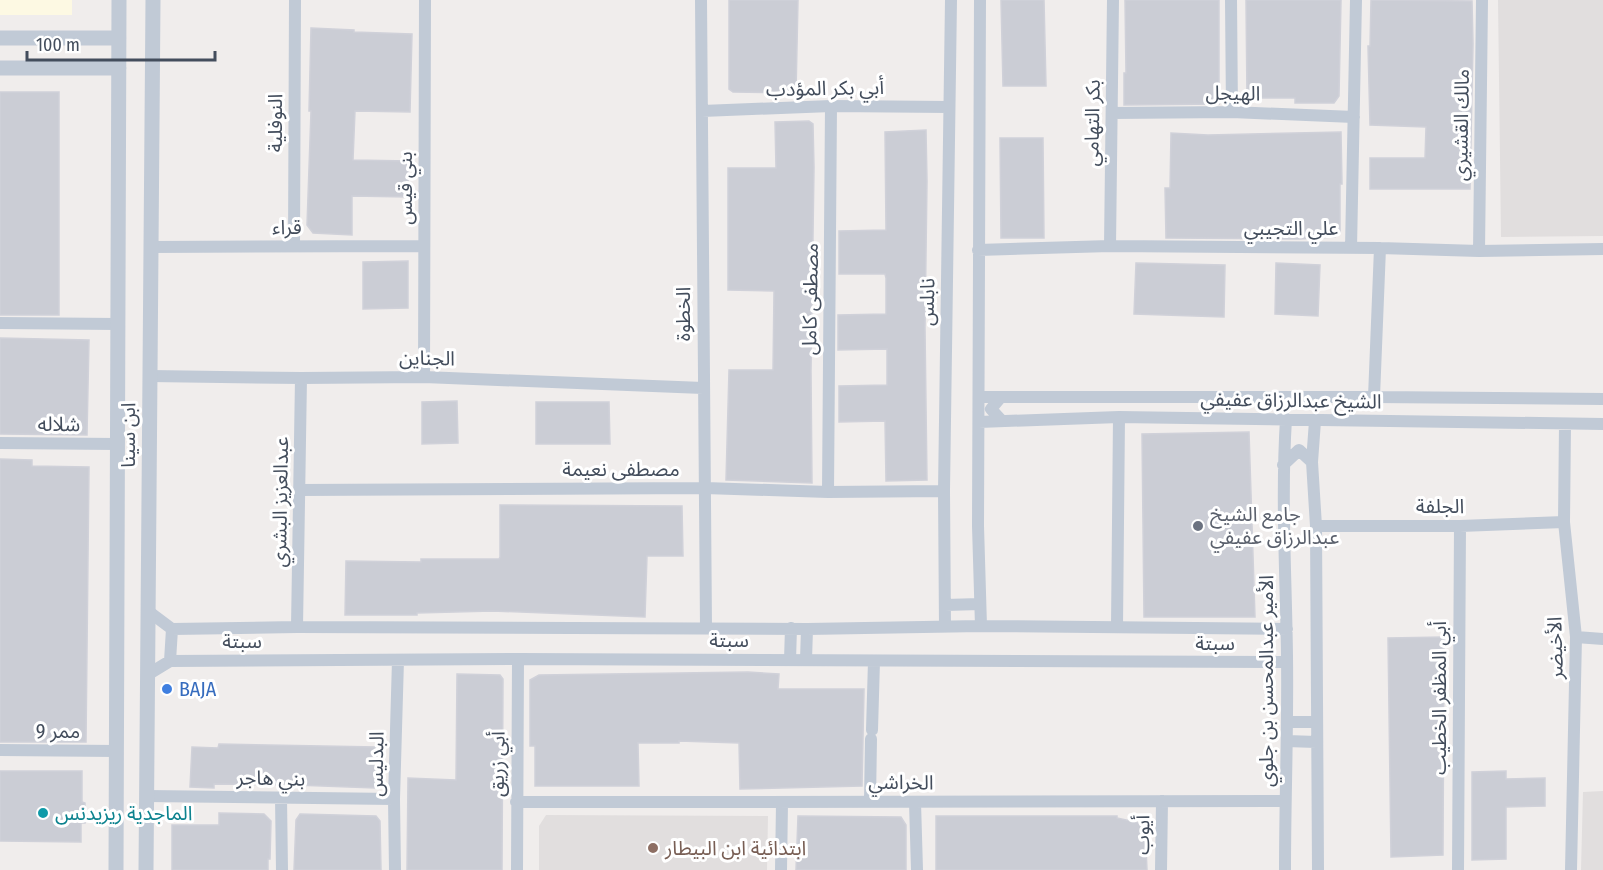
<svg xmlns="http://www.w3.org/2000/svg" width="1603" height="870" viewBox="0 0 1603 870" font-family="'Fira Sans Condensed','Noto Sans Arabic',sans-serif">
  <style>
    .commercial { fill: #fdf9e3 }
    .education { fill: #e1dede }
    .building { fill: #cbcdd5; stroke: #d0d1d9; stroke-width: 1.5 }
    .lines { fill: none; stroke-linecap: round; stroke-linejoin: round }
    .minor { stroke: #c1cad6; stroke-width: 12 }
    .tertiary { stroke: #c1cad6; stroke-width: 15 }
    .worship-dot { fill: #6b7280; stroke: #fff; stroke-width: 2 }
    .shop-dot { fill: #3f7fe0; stroke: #fff; stroke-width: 2 }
    .culture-dot { fill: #0f9aa8; stroke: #fff; stroke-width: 2 }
    .education-dot { fill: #8d6e63; stroke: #fff; stroke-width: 2 }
    .labels { text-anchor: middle; stroke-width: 6; stroke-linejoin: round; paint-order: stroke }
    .street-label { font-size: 20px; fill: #434d5c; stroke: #fff }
    .worship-label { font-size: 20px; fill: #5b616d; stroke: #fff; text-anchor: start }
    .shop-label { font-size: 20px; fill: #366cbe; stroke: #fff; text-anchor: start }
    .culture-label { font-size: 20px; fill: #0d838f; stroke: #fff; text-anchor: start }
    .education-label { font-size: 20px; fill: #785e54; stroke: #fff; text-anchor: start }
  </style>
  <rect width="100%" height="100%" fill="#f0edec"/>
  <path class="commercial" d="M0,0H72V15H0Z"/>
  <path class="education" d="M1498,0H1603V236L1501,237Z
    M1603,791V870H1581L1583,792Z
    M546,815L768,816L767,870H539V826Z"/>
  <path class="building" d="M729,0H798L796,93L733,92L729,89Z
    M1001,0H1044L1046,86H1003Z
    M1125,0H1219V104L1124,105V73H1126Z
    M1246,0H1341L1339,96L1334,103H1295V98H1247Z
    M1371,0L1472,1L1473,44L1470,189H1370V158H1425L1426,127L1370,125L1368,46H1370Z
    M311,28L354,30V32L412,34L410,112L355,111L353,160L409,161L408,197L352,196V235L313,233L307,225L311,111H309Z
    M0,92H59V315H0Z
    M809,121L813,124L814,167L811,371L812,483L726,480L729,370H773L774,291L728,290V168H776L775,122Z
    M926,130L927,181L925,328L927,480L886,481L885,421L839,422V386L887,385V349L838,350V315L886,314V278L885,274H839V231L886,230L885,132Z
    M1341,132L1342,184H1340V232L1335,237L1299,239L1166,238L1165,188H1170L1171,133L1208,135Z
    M1000,138H1043L1044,238H1001Z
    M408,261V308L363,309V262Z
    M1136,263L1225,265L1224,317L1134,314Z
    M1276,263L1320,265L1318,316L1275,314Z
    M0,338L89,340L87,435L0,434Z
    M457,401L458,443L422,444V402Z
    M536,402H609L610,444H536Z
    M1249,432L1255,617H1144L1142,434Z
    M0,459L32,460V466L89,467L86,742H0Z
    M500,505L682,506L683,556H647L645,617L493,611L417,613V615H345L346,561L421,562V559H499L500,557Z
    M1444,637L1443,855L1391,857L1388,638Z
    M748,672L779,674L778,689H864L862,786L740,789L739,743L679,741V743H638L639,786H535V746H530V680L539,675Z
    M457,674L500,675L503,679L502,870H407L408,778L456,780Z
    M219,744L377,747L375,788L295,785L214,784V788L190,787L192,747L218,748Z
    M0,771H82V802L85,803V823H81V842L0,841Z
    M1506,771V779L1545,778V806L1506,807V859L1472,860V772Z
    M219,813L264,814L271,821L270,859H268V870H172V825H219Z
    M300,814L376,816L380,821L381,870H294L296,820Z
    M798,816L901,817L906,825V870H796Z
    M936,816H1117V818L1145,824L1147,870H936Z"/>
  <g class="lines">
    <path class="minor" d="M701,0L706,627
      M980,0L978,526L981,626
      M1231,0L1232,112
      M702,111L831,106L949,107
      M1112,113L1232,112L1354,117
      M294,246L295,0
      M1110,246L1113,0
      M151,247L424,246
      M1351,248L1356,0
      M978,250L1110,246L1380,248L1479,251L1603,249
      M1479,251L1482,0
      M0,323L118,324
      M150,376L301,378L424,377L703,388
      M424,377L425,0
      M979,397H1374L1603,399
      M1001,397L991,409L1002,421
      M1374,397L1380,248
      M1315,421L1312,462L1316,526L1318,870
      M979,422L1119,417L1603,424
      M1565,425L1564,522L1576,637L1571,870
      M0,443L117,444
      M1283,465L1299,450L1312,462
      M299,490L705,488L828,492L944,491
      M828,492L831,106
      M1316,526H1460L1564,522
      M945,605L980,604
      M148,611L172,629L297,627L807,629L981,626L1287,629
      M297,627L301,378
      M945,627L944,491L951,0
      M1117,627L1119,417
      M1576,637L1603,639
      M790,660L791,628
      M806,660L807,629
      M170,661L172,629
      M147,675L170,661L518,659L1287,662
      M1288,722H1317
      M872,730L874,661
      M1287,741L1316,742
      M0,750L116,751
      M146,796L394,799
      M281,798L282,870
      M870,801L871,739
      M516,802C772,803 1029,801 1285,801
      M915,802L917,870
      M395,870L394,799L398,660
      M517,870L518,659
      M781,870L782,803
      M1161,870L1162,801
      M1285,870C1285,799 1288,727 1287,656C1286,577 1281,498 1286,419
      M1458,870L1460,526"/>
    <path class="tertiary" d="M0,38H119
      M0,68H119
      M116,870L119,0
      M146,870L153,0"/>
  </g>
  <circle class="worship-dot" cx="1198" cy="526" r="6"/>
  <circle class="shop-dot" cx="167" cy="689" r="6"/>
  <circle class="culture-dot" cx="43" cy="813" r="6"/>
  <circle class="education-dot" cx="653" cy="848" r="6"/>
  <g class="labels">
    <g class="street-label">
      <text transform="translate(825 88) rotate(-1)" y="7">أبي بكر المؤدب</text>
      <text transform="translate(1233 93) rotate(1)" y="7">الهيجل</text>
      <text transform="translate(275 123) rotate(-90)" y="7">النوفلية</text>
      <text transform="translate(1092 123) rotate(-89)" y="7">بكر التهامي</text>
      <text transform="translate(1461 125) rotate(-89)" y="7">مالك القشيري</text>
      <text transform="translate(405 188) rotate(-90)" y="7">بني قيس</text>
      <text x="287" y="234">قراء</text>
      <text x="1291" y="235">علي التجيبي</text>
      <text transform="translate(810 299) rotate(-89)" y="7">مصطفى كامل</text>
      <text transform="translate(927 302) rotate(-89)" y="7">نابلس</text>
      <text transform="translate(683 314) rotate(-90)" y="7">الخطوة</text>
      <text transform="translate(427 358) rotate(1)" y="7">الجناين</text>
      <text transform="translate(1291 400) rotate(1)" y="7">الشيخ عبدالرزاق عفيفي</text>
      <text transform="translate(59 424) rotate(1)" y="7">شلاله</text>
      <text transform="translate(128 435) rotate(-90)" y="7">ابن سينا</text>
      <text x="621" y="476">مصطفى نعيمة</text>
      <text transform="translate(280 502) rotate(-89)" y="7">عبدالعزيز البشري</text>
      <text x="1440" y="513">الجلفة</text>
      <text x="729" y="647">سبتة</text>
      <text x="242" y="648">سبتة</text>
      <text x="1215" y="650">سبتة</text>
      <text transform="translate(1555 648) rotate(-91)" y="7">الأخيضر</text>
      <text transform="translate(1266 681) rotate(-90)" y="7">الأمير عبدالمحسن بن جلوي</text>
      <text transform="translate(1439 698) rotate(-90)" y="7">أبي المظفر الخطيب</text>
      <text x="58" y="738">ممر 9</text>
      <text transform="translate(376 764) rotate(-89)" y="7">البدليس</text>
      <text transform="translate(497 764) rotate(-89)" y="7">أبي زريق</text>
      <text transform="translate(271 778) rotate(1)" y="7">بني هاجر</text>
      <text transform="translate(901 782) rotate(1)" y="7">الخراشي</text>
      <text transform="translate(1142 835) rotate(-89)" y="7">أيوب</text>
    </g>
    <g class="worship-label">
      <text x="1210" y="521">جامع الشيخ<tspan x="1210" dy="23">عبدالرزاق عفيفي</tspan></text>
    </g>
    <g class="shop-label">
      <text x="179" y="696">BAJA</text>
    </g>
    <g class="culture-label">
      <text x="55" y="820">الماجدية ريزيدنس</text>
    </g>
    <g class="education-label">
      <text x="665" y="855">ابتدائية ابن البيطار</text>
    </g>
  </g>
  <path d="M27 51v9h188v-9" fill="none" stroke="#434d5c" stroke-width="3"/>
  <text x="36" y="51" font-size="18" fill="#434d5c" stroke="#ffffff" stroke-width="4.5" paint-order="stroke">100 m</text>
</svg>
